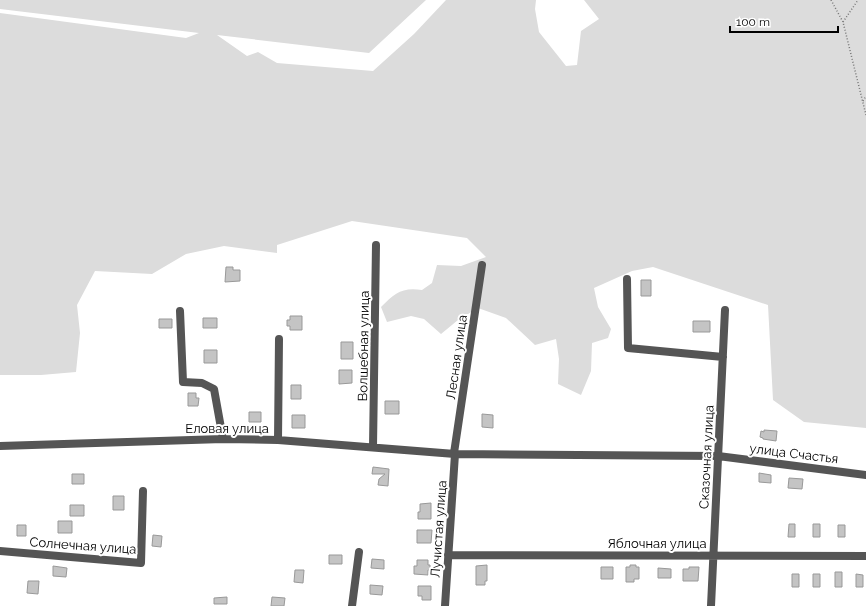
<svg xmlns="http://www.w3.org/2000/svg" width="866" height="606" viewBox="0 0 866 606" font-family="Raleway,sans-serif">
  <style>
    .green { fill: #dcdcdc }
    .building { fill: #c4c4c4; stroke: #999 }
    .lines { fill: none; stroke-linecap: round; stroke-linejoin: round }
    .path { stroke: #777; stroke-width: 1.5; stroke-dasharray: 1 2; stroke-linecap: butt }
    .minor { stroke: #555; stroke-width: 8 }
    .labels { text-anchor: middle; stroke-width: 4; stroke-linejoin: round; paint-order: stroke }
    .street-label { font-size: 13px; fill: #000; stroke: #fff }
  </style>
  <rect width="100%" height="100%" fill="#fff"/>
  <path class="green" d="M0,0H426L369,53L217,35L247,56L258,52L277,63L373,71L414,34L446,0H536L535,9L539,32L566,66L577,65L581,31L599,19L584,0H866V428L804,422L773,400L768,305L653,267L632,271L594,288L598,307L611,329L608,338L592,343L591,371L581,395L558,384L559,359L556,339L535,345L506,318L478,308L458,320L441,334L424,319L411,316L387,322L381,307C395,293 402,287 422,290L432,283L437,265L461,266L486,257L467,238L352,221L277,245V253L224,246L186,254L152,274L95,271L77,305L80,333L76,372L41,375H0V13L186,38L199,33L0,9Z"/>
  <path class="building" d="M226,267H233V270H240V281L225,282Z
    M641,280H651V296H641Z
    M290,316H302V330H290V326H287V320H290Z
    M203,318H217V328H203Z
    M159,319H172V328H159Z
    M693,321H710V332H693Z
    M341,342H353V359H341Z
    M204,350H217V363H204Z
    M339,370H352V383L339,384Z
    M291,385H301V399H291Z
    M188,393H196V398H199L198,406H188Z
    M385,401H399V414H385Z
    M249,412H261V422H249Z
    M482,414L493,415V428L482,427Z
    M292,415H305V428H292Z
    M764,430L777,431L776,441L763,439V438L760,437L761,431L764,432Z
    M373,467L389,469L388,486L378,485L379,479L385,474H372Z
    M759,473L771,475V483L759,482Z
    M72,474H84V484H72Z
    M789,478L803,479L802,489L788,488Z
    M113,496H124V510H113Z
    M431,503V519H418V512H420V504Z
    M70,505H84V516H70Z
    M58,521H72V533H58Z
    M789,524H795V537H788Z
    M813,524H820V537H813Z
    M17,525H26V536H17Z
    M838,525H845V537H838Z
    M417,530H432L431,543H417Z
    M153,535L162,536L161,547L152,546Z
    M329,555H342V564H329Z
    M372,559L384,560V569L371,568Z
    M417,560H428V565H430V570H428V575L414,574V566H417Z
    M487,565V581H485V585H476V566Z
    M630,565H636V567H639V579H634V582H626V567H630Z
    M53,566L67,568L66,577L53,576Z
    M601,567H613V579H601Z
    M689,567H699L698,581H683V569H689Z
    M658,568L671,569V578H658Z
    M295,570H304L303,583L294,582Z
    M835,572H842V587H835Z
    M792,574H799V587H792Z
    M813,574H820V587H813Z
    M856,574L863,575V587H856Z
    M28,581H39L38,594L27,593Z
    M370,585L383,586L382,595L370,594Z
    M418,586H431V600H422V596H418Z
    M227,597V604H214V598Z
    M272,597L285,598L284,606H271Z"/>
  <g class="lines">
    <path class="path" d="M831,0L843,22L866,115
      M843,22L858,0
      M863,101L866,96"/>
    <path class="minor" d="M627,279L628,348L723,357
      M180,311L183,382L202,383L214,389L223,439
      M278,440L279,339
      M0,446L223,439L278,440L455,454L718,456L866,475
      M373,447L376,245
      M454,453L482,265
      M0,551L141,563L143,491
      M448,555L866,556
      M352,606L359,552
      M445,606L455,454
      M711,606L725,310"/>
  </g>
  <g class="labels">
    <g class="street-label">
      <text transform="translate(363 346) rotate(-89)" y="5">Волшебная улица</text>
      <text transform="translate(456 357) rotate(-82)" y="5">Лесная улица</text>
      <text x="227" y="433">Еловая улица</text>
      <text transform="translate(794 453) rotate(7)" y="5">улица Счастья</text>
      <text transform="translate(706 457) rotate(-87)" y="5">Сказочная улица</text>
      <text transform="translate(438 529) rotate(-86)" y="5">Лучистая улица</text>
      <text x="657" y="548">Яблочная улица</text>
      <text transform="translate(83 545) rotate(4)" y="5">Солнечная улица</text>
    </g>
  </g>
  <path d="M730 26v6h108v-6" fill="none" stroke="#000000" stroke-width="2"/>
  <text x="736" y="26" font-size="12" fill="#000000" stroke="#ffffff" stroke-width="3" paint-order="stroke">100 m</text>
</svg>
